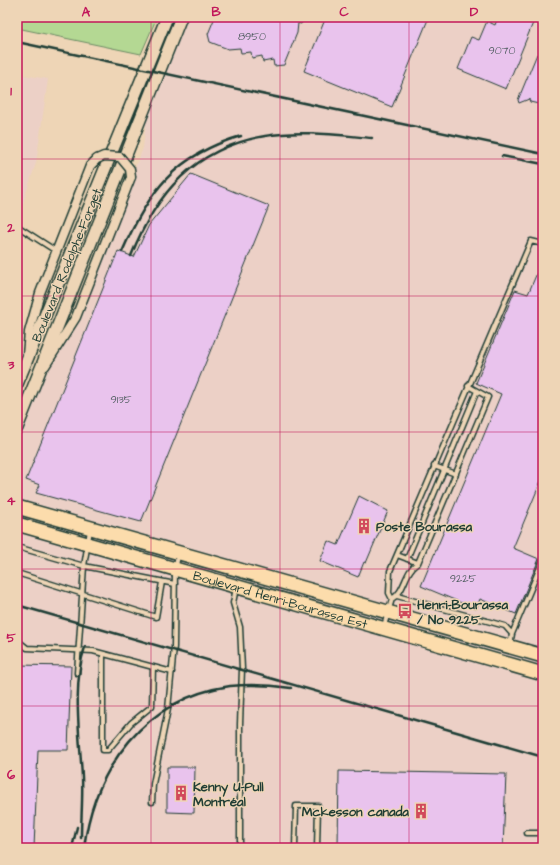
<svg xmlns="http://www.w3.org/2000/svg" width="560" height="865" viewBox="0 0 560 865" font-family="'Architects Daughter',sans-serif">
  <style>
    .built { fill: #ecd0c6 }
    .green { fill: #b4d893; stroke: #6a8a64 }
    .building { fill: #e9c3ed; stroke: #1f3d34 }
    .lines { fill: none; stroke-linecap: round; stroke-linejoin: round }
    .service-casing { stroke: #1f3d34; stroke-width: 7 }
    .minor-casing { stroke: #1f3d34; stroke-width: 11 }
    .tertiary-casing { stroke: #1f3d34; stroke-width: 14 }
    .primary-casing { stroke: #1f3d34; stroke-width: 16 }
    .service { stroke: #eed5b6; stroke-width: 4 }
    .minor { stroke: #eed5b6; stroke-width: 8 }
    .tertiary { stroke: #eed5b6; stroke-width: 11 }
    .primary { stroke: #fcdcac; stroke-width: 13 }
    .rail { stroke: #1f3d34; stroke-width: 2.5 }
    .minor-bridge-casing { stroke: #1f3d34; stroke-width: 11; stroke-linecap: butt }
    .minor-bridge { stroke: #eed5b6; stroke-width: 8 }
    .grid { fill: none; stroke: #c2185b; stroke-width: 1; stroke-opacity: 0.55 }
    .labels { text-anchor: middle; stroke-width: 3; stroke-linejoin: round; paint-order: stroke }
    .number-label { font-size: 11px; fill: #525e62 }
    .street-label { font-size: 13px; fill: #1f3d34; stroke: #eed5b6 }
    .poi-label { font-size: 13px; font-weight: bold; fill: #1f3d34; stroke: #eed5b6; text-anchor: start }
    .neatline { fill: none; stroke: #c2185b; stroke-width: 1.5 }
    .grid-label { font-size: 13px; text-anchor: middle; font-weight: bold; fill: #c2185b }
  </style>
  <rect width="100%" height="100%" fill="#eed5b6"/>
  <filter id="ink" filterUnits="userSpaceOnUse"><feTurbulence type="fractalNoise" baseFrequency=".025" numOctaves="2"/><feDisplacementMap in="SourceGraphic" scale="8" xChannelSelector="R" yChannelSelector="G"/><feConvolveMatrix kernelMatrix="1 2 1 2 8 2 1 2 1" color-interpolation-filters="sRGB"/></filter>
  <g filter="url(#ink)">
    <path class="built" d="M179,17H543V848H17V428L34,381L81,305L143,148L149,98Z
      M17,74L48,79L36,163L17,221Z"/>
    <path class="green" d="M17,17H157L141,54L17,28Z"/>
    <path class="building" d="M215,17H304L301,24L298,23L297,33L284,65L274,66L273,60L263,62L262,56L252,58L251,52L241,53L240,48L228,49L210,42L208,34Z
      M326,17H429L392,107L304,71Z
      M498,17L535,18L506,89L458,69L471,37L479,40L487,21L495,25Z
      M537,54L543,56V105L530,102L529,99L519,103L518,100Z
      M191,174L269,206L141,522L36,493L40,485L26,480L118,251L134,257L149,225Z
      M537,273L543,276V476L513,548L539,559L516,614L480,599L476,609L421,586L501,394L476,383L515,290L528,294Z
      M359,496L388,511L366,563L364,562L358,577L320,561L328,541L338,545Z
      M17,665L71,666L68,750H38L34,848H17Z
      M167,767H195L194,813L167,812Z
      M339,771L506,774L503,848H338Z"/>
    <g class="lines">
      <defs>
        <path id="service" d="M17,226L56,251
          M468,386L488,397L418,563C404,571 406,591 392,599L389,593L390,571L531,241L543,244
          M434,466L456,474
          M90,530L84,566L175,584
          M17,547L84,566L77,673
          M397,555L418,563
          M407,559L477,391
          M17,573L156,617L162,582
          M236,588L233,603L240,627L242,669L240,724V848
          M397,596L505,626L512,634L510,645
          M384,626L392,599
          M512,634L543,560
          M17,640L27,648L93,651L172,672
          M103,654V750H108L131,723L152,706L153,667
          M152,802L153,784L168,709L174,647L175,570L178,556
          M527,833H543
          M295,848L296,806H318L317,848"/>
        <path id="minor" d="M27,355L29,332L40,293L90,166L97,159
          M45,366L76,317L131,177"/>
        <path id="tertiary" d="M17,384L167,17
          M17,428L181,17"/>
        <g id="primary">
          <path d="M17,507L543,656"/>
          <path id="s1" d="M17,524L543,674"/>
        </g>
      </defs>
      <use href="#service" class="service-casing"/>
      <use href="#minor" class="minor-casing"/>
      <use href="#tertiary" class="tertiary-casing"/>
      <use href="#primary" class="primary-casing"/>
      <use href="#service" class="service"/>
      <use href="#minor" class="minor"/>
      <use href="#tertiary" class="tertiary"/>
      <use href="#primary" class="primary"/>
      <path class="rail" d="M17,42L543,154
        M502,156L543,164
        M122,252C148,192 175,155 241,136
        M131,256C156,193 195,148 265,136C300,130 337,135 372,138
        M17,605L543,757
        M81,838C81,818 83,797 82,777C80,738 72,684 85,647
        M72,848L77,827
        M84,848C94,767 146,698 230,686C251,684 271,685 291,688"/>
      <defs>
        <path id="minor-bridge" d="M97,159L104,156L120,157L130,169L131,177"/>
      </defs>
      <use href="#minor-bridge" class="minor-bridge-casing"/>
      <use href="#minor-bridge" class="minor-bridge"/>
    </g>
  </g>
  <path class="grid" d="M151,17V848M280,17V848M409,17V848M17,159H543M17,296H543M17,432H543M17,569H543M17,706H543"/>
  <defs>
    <symbol id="building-bare" viewBox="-9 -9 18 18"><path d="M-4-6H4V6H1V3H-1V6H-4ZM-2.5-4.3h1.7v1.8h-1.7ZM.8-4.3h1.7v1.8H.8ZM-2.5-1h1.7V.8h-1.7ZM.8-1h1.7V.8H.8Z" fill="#d1495b" stroke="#eed5b6" stroke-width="2.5" paint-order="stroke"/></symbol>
    <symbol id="bus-bare" viewBox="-9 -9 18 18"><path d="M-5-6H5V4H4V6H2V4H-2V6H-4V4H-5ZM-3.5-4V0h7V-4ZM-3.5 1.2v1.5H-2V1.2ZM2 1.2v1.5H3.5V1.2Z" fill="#d1495b" stroke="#eed5b6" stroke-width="2.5" paint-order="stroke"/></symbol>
  </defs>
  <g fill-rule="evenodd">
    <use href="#building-bare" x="353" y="515" width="22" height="22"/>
    <use href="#bus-bare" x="394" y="600" width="22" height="22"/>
    <use href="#building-bare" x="170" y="782" width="22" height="22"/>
    <use href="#building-bare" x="410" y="800" width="22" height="22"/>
  </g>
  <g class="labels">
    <g class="number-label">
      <text x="252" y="40">8950</text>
      <text x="502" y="54">9070</text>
      <text x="121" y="403">9135</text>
      <text x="463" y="582">9225</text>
    </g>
    <g class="street-label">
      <text transform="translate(66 265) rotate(-68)" y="5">Boulevard Rodolphe-Forget</text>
      <text dy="5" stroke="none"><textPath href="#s1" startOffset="274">Boulevard Henri-Bourassa Est</textPath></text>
    </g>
    <g class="poi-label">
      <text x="376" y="531">Poste Bourassa</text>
      <text x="417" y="609">Henri-Bourassa<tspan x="417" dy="15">/ No 9225</tspan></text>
      <text x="193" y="791">Kenny U-Pull<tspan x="193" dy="15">Montréal</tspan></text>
      <text x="409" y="816" text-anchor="end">Mckesson canada</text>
    </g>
  </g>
  <rect width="560" height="865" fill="none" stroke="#eed5b6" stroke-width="44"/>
  <rect x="22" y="22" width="516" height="821" class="neatline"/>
  <g class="grid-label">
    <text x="86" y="16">A</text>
    <text x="216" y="16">B</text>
    <text x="344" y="16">C</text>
    <text x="474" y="16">D</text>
    <text x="11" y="95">1</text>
    <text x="11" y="232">2</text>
    <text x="11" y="369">3</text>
    <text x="11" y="505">4</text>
    <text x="11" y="642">5</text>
    <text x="11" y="779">6</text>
  </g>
</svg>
